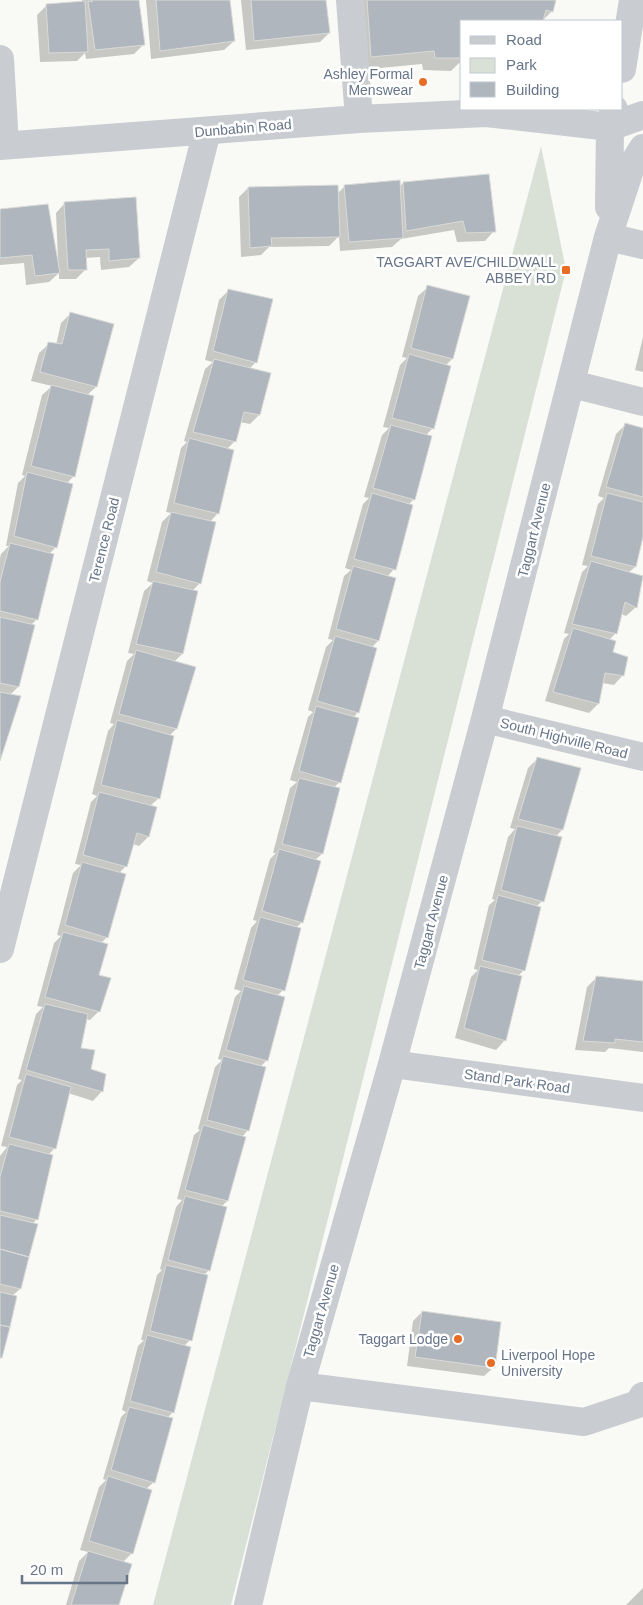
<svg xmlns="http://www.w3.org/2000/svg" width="643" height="1605" viewBox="0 0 643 1605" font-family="Arial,sans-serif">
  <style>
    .green { fill: #d9e1d7 }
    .shadow { fill: #0003 }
    .building { fill: #afb6bd; stroke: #dadbd8 }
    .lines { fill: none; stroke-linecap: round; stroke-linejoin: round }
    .minor { stroke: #c9ccd0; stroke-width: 28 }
    .poi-dot { fill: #e96c26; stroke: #fff; stroke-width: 2 }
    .labels { text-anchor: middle; stroke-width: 5; stroke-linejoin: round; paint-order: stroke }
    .poi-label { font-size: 14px; fill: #677588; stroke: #fff; text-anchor: end }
    .street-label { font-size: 14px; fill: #677588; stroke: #fff }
  </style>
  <rect width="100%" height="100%" fill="#f9f9f6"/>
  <path class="green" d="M541,146L566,270L231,1605H153Z"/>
  <path class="shadow" d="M82,0H137L143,45L134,54L86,59L85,53L77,61L40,62L37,15L47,5L82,3Z
    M146,0H229L234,41L224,50L151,59Z
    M241,0H325L329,33L320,42L246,50Z
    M358,0H554L552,11L542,21H462V63H459L451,71L423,70L422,64L359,70Z
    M403,183L494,231L485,241L457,242L454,230L401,239L392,247L340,251L339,236L329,246L269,247L261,255L241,257L239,197L248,188L337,194L345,186L399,188Z
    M65,203L139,258L129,267L101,270L100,257L85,258L86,269L76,279H59V273L49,282L26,285L24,263L0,265V211L56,260H58L56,213Z
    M428,287L469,297L452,359L445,366L433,428L426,435L414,499L408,505L394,569L387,577L395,579L378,641L371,648L358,712L353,718L340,782L333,788L322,854L315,860L302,922L296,928L283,990L277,996L267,1060L260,1067L248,1130L242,1137L227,1201L221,1207L209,1270L204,1275L190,1340L184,1346L173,1412L167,1418L154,1482L146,1489L132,1553L122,1563L118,1605H66L79,1561L88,1552L80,1550L99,1487L106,1480L103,1479L121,1417L126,1412L122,1410L138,1346L144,1340H141L157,1275L162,1270L160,1269L176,1207L182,1200L177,1199L194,1135L200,1130L198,1129L215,1067L222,1060L218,1059L235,997L241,991L234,989L251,928L257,921L253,920L270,859L276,853H273L290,788L297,782L290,780L308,717L313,712L308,710L326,647L333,640L328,639L344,576L351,570L345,568L363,504L369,498L364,497L382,435L389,428L383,427L400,365L407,358L402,357L418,296Z
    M228,291L256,362L249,369L259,415L250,424L240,422L235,441L227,449L218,513L210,522L214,523L199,584L192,591L182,654L174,662L176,729L169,736L159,798L150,806L148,837L139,846L133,844L126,866L119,873L107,937L101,943L98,976L99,1011L90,1020L86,1019L80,1049L89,1070L102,1091L93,1101L68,1093L55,1148L48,1155L37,1219L32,1224L20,1289L12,1296L0,1358V1156L7,1147L1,1146L17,1085L22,1080L18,1079L36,1014L43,1007L37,1006L54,943L61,936L57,935L73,873L81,865L75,864L91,802L97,796L92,794L108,731L114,724L110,723L127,661L134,654L128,653L144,591L153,583L147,581L162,522L171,513L166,512L181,448L187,442L184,441L205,369L213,362L205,360L219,300Z
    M70,314L96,387L87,395L74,476L66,484L56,547L49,554L37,619L30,626L18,687L10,695L0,757V558L1,554L9,546H6L18,483L25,476L22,475L42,395L52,386L31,381L39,353L49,344L56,345L61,323Z
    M643,337V372L635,370Z
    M625,425L643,429V531L635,567L628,573L636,607L626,616L621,614L616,633L609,640L612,653L623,675L614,685L602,683L598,704L589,713L545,701L564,639L569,634L564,633L582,572L588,566L582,565L598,504L604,498L598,496L616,434Z
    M537,759L562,830L555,837L542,901L536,907L524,970L518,976L505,1040L496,1050L455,1038L471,977L478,970L474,969L489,905L495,900L492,899L508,837L515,829L510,828L528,768Z
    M596,978L643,983V1052L609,1048L605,1052L575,1050L587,987Z
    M422,1312L494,1367L484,1376L407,1366L413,1321Z
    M643,1588V1605H626Z"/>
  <path class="building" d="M92,0H139L145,45L95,50L88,1L92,2Z
    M156,0H230L235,41L160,51Z
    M251,0H326L330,33L254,41Z
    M367,0H556L553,12L546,10L543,21H462V58H435L434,51L371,57Z
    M85,1L88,52L49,53L46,4Z
    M489,174L496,232L466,233L463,221L406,231L403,182Z
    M400,180L403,238L349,242L344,185Z
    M338,185L340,237L271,238L272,246L250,248L248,187Z
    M136,197L140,258L109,261V249L86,250L87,270H68L64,202Z
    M48,204L60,273L35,276L32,255L0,258V209Z
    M427,285L470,296L453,359L411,348Z
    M228,289L273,299L257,363L213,351Z
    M70,312L114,324L97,387L40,372L48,342L62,344Z
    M409,354L451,366L434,429L392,418Z
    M214,359L271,373L260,415L244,412L236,442L193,432Z
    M51,385L94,396L75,477L31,466Z
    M625,423L643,428V497L606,487Z
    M391,425L432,436L415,500L373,488Z
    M189,438L234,450L219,514L174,503Z
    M27,472L73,484L57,548L14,536Z
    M372,493L413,505L396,570L354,559Z
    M607,493L643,502V537L636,567L591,556Z
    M171,512L216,522L201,584L156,572Z
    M10,543L54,554L38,620L0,611V582Z
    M591,561L643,576L637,608L625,602L617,634L572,624Z
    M353,566L396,578L379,641L336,629Z
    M153,581L198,591L183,654L136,644Z
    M0,617L35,625L19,687L0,683Z
    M573,628L616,641L613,652L628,657L624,676L605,673L599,704L553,692Z
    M335,636L377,648L359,713L317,701Z
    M136,650L196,667L177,729L119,714Z
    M0,692L21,696L0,761Z
    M316,706L359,718L341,783L299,771Z
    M117,720L174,736L160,799L101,785Z
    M537,757L581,768L563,830L518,819Z
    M299,778L340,788L323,854L282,844Z
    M99,792L157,807L149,837L137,833L127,867L83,855Z
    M517,826L562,837L544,902L501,890Z
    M279,849L321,861L303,923L262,911Z
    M82,862L126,874L108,938L65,925Z
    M498,895L541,907L525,971L482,960Z
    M260,917L301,928L285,991L243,980Z
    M63,932L108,944L99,975L111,978L100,1012L45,997Z
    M480,966L522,976L506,1041L464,1028Z
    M596,976L643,981V1042L615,1039V1043L583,1041Z
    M244,986L285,997L268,1061L226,1050Z
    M45,1004L88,1014L81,1048L95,1050L91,1069L106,1074L103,1092L26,1070Z
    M223,1056L266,1067L249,1131L207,1120Z
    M26,1074L71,1087L56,1149L9,1137Z
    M203,1125L246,1137L228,1201L185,1190Z
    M9,1144L53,1155L38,1220L0,1211V1177Z
    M185,1196L227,1207L210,1271L168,1260Z
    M0,1215L38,1224L29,1257L0,1249Z
    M0,1249L29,1257L21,1289L0,1284Z
    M166,1265L208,1275L192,1341L150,1331Z
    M0,1292L17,1296L10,1327L0,1325Z
    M422,1311L501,1322L495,1368L415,1357Z
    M0,1325L10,1327L2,1358H0Z
    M147,1335L191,1347L174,1413L130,1401Z
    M129,1407L173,1418L155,1483L111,1470Z
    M108,1476L152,1490L133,1554L89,1541Z
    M88,1551L132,1564L119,1605H71Z"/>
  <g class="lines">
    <path class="minor" d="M350,0L359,119
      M0,59L5,145
      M622,69L633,0
      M0,146L359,119L486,113L610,127L643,115
      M609,207L610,127L614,109
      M608,237L643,245
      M572,384L643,402
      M485,719L643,757
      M0,949L207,131
      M392,1064L643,1098
      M300,1386L584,1422L638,1404L643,1396
      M248,1605L300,1386L392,1064L485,719L608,237L631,167L643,148"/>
  </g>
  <g class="poi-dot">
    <circle cx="423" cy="82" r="5"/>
    <rect x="561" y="265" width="10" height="10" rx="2.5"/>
    <circle cx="458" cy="1339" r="5"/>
    <circle cx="491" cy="1363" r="5"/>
  </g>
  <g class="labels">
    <g class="poi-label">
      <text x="413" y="79">Ashley Formal<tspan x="413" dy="16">Menswear</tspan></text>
      <text x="556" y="267">TAGGART AVE/CHILDWALL<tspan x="556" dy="16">ABBEY RD</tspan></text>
      <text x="448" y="1344">Taggart Lodge</text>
      <text x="501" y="1360" text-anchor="start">Liverpool Hope<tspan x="501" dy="16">University</tspan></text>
    </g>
    <g class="street-label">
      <text transform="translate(243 128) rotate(-5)" y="5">Dunbabin Road</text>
      <text transform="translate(534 530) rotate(-76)" y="5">Taggart Avenue</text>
      <text transform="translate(104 540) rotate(-76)" y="5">Terence Road</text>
      <text transform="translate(564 738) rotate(14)" y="5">South Highville Road</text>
      <text transform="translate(431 922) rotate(-75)" y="5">Taggart Avenue</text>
      <text transform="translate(517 1081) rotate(8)" y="5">Stand Park Road</text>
      <text transform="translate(321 1311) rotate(-74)" y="5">Taggart Avenue</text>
    </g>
  </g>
  <rect x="460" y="20" width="162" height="90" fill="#ffffff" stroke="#c2c8cf"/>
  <rect x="470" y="36" width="25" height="8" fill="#c9ccd0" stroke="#c2c8cf"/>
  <text x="506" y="45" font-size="15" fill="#677588">Road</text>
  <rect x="470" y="58" width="25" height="15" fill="#d9e1d7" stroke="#c2c8cf"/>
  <text x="506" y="70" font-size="15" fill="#677588">Park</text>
  <rect x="470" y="82" width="25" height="15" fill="#afb6bd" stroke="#c2c8cf"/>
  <text x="506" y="95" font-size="15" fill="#677588">Building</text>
  <path d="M22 1575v8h105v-8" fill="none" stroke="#677588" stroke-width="2.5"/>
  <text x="30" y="1575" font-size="15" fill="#677588" stroke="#ffffff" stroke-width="4" paint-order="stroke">20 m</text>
</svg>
